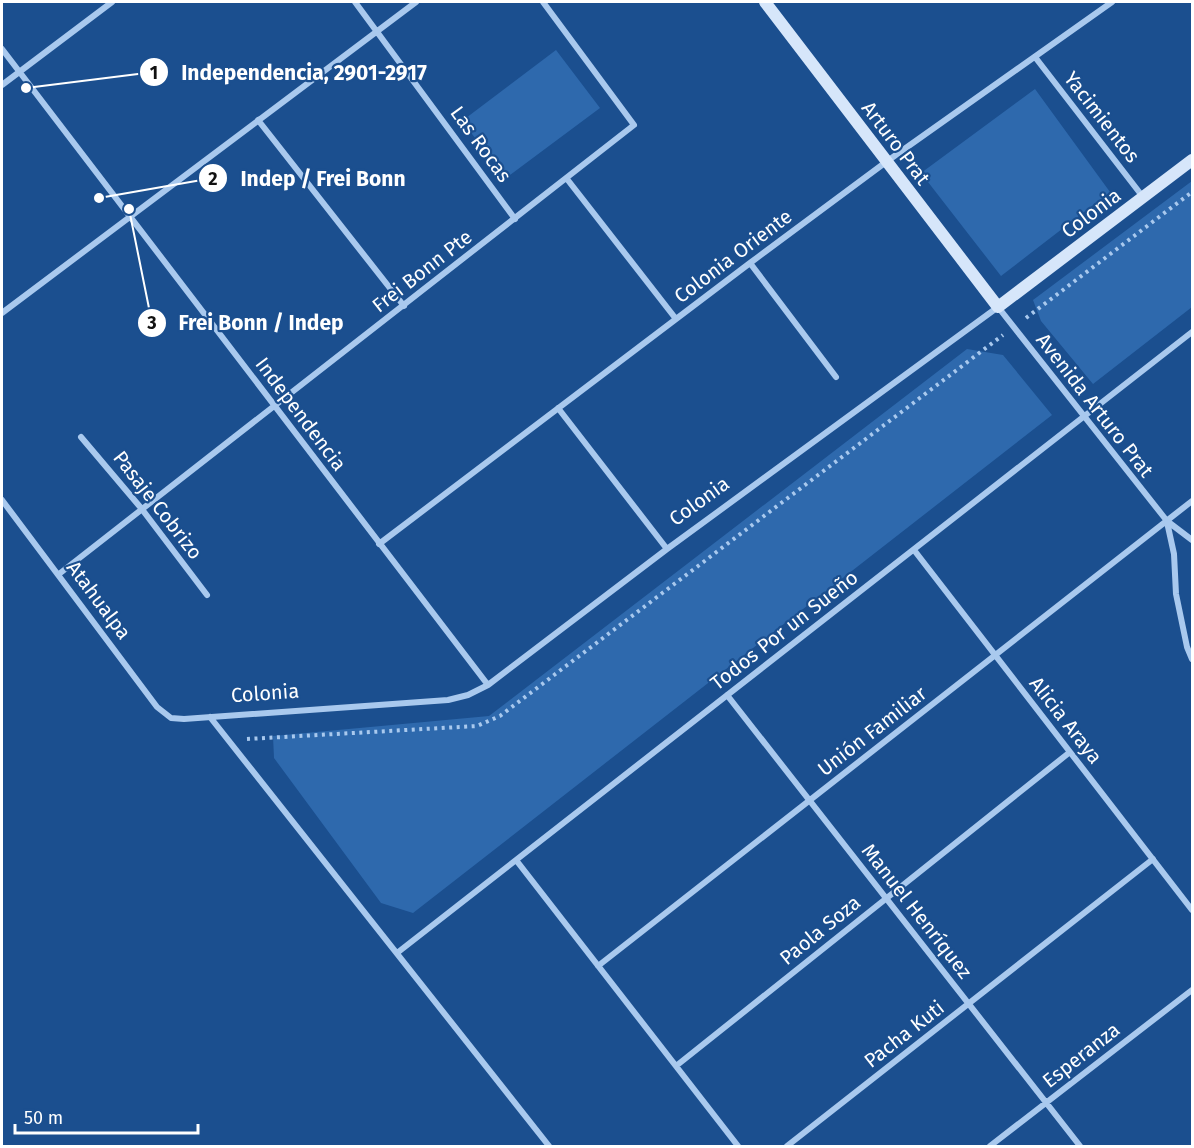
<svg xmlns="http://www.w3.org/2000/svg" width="1194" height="1148" viewBox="0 0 1194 1148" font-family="'Fira Sans',sans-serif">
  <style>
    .green { fill: #2e69ad }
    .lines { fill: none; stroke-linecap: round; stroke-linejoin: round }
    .path { stroke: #a9c9ee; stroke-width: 4; stroke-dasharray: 3 4.5; stroke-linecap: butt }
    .street { stroke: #a9c9ee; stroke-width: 6 }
    .secondary { stroke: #d6e6fa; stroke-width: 12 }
    .labels { text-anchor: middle; stroke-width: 4.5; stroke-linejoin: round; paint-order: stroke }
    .street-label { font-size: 20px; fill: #fff; stroke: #1b4f8f }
    .leader { fill: none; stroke: #fff; stroke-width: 2 }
    .callout-dot { fill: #fff; stroke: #1b4f8f; stroke-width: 2 }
    .mark-label { font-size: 18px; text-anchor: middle; font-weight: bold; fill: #111 }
    .callout-label { font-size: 21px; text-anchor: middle; font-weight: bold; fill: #fff; stroke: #1b4f8f; stroke-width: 4.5; stroke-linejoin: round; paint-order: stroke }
  </style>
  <rect width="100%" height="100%" fill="#1b4f8f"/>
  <path class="green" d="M556,50L600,108L506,178L462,121Z
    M1035,89L1110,192L1001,276L921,173Z
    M1192,181V307L1093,384L1041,321L1033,300Z
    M967,349L1003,355L1052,415L413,913L381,903L274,758L273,736L489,716Z"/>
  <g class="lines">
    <path class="path" d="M1026,318L1192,192
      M247,739L477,726L500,716L1003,335"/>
    <path class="street" d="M355,2L515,219
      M2,49L488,685
      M1035,57L1143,197
      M2,85L112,2
      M258,120L404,306
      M567,179L676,319
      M750,263L836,377
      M2,313L416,2
      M558,408L667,549
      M81,437L141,508L207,595
      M2,500L157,707L171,718L184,719L448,700L468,695L488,685L667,549L998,307L1167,521L1192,540
      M1167,522L1174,554L1176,594L1187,647L1192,659
      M379,544L750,263L886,162L1112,2
      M914,550L1192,910
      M59,574L634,125L543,2
      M727,695L1080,1146
      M210,717L549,1146
      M516,860L738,1146
      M397,953L1192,332
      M598,966L1192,501
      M676,1066L1070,752
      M787,1146L1153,859
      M990,1146L1192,990"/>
    <path class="secondary" d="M765,2L998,307L1192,160"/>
  </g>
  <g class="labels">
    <g class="street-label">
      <text transform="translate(1102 117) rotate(52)" y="7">Yacimientos</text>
      <text transform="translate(896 143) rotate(53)" y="7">Arturo Prat</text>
      <text transform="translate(481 144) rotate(54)" y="7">Las Rocas</text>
      <text transform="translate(1091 213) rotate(-37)" y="7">Colonia</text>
      <text transform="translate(733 256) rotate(-37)" y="7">Colonia Oriente</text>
      <text transform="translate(422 271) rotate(-38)" y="7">Frei Bonn Pte</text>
      <text transform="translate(1095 405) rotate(52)" y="7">Avenida Arturo Prat</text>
      <text transform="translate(301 414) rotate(53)" y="7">Independencia</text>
      <text transform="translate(699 501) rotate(-36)" y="7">Colonia</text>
      <text transform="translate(158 505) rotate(52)" y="7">Pasaje Cobrizo</text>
      <text transform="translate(99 600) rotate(53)" y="7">Atahualpa</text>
      <text transform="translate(784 630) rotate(-38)" y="7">Todos Por un Sueño</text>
      <text transform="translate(265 693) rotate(-4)" y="7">Colonia</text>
      <text transform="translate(1066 720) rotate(52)" y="7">Alicia Araya</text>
      <text transform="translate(872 731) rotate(-38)" y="7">Unión Familiar</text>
      <text transform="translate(917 911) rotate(52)" y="7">Manuel Henríquez</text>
      <text transform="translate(820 930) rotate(-39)" y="7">Paola Soza</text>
      <text transform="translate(904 1034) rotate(-38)" y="7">Pacha Kuti</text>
      <text transform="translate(1081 1055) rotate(-38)" y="7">Esperanza</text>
    </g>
  </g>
  <path class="leader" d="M26 88L154 72M99 198L213 178M129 209L152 323"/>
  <g class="callout-dot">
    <circle cx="26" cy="88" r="6"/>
    <circle cx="99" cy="198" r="6"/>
    <circle cx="129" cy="209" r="6"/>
    <circle cx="154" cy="72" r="15"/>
    <circle cx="213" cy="178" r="15"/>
    <circle cx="152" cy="323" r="15"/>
  </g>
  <g class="mark-label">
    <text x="154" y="79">1</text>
    <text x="213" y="185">2</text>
    <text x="152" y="329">3</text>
  </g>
  <g class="callout-label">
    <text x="304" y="80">Independencia, 2901-2917</text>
    <text x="323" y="186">Indep / Frei Bonn</text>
    <text x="261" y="330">Frei Bonn / Indep</text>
  </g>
  <rect width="1194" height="1148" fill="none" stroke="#ffffff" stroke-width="6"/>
  <path d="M15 1124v9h183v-9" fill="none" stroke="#ffffff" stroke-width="3"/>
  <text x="24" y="1124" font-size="18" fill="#ffffff" stroke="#1b4f8f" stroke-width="4.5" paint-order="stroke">50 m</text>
</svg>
